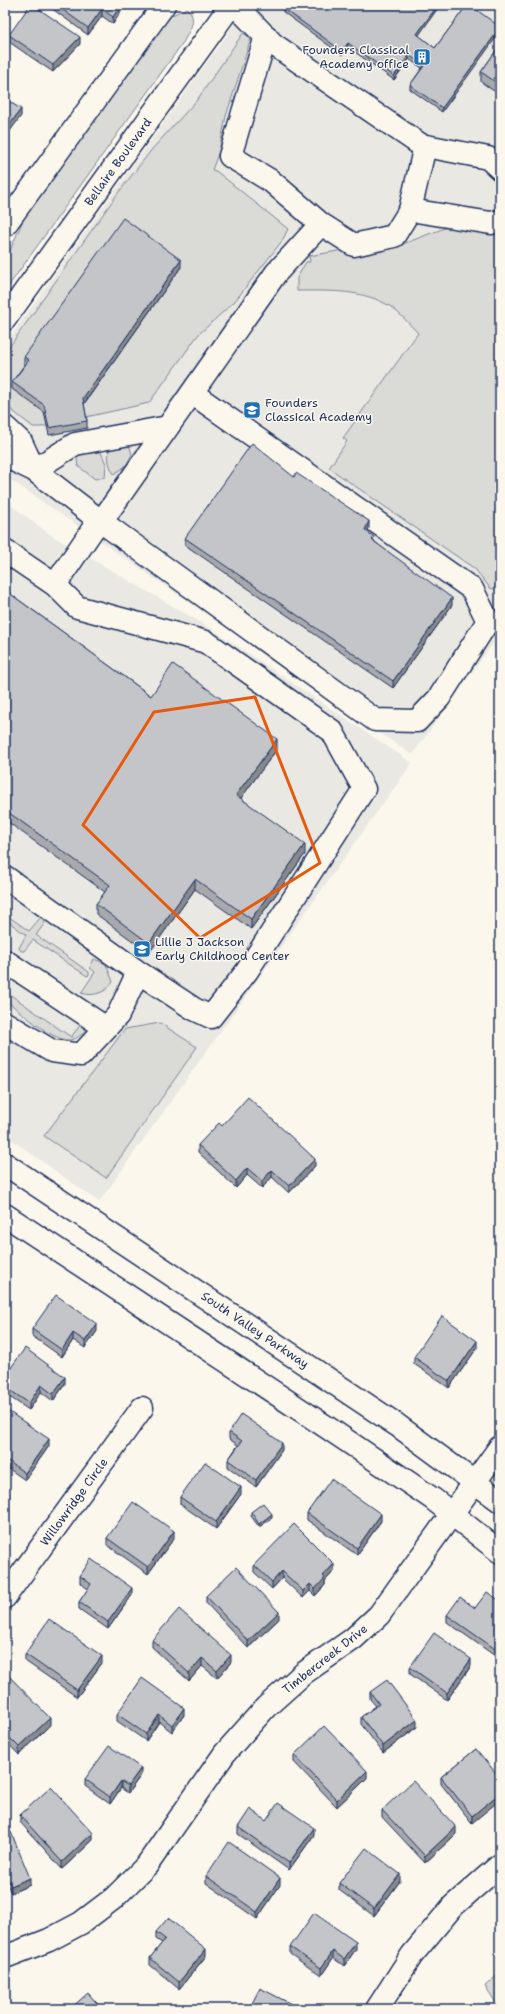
<svg xmlns="http://www.w3.org/2000/svg" width="505" height="2014" viewBox="0 0 505 2014" font-family="'Shantell Sans',sans-serif">
  <style>
    .built { fill: #eae8e2 }
    .green { fill: #dadad7; stroke: #7a849a }
    .lines { fill: none; stroke-linecap: round; stroke-linejoin: round }
    .minor-casing { stroke: #1b2f5e; stroke-width: 25 }
    .major-casing { stroke: #1b2f5e; stroke-width: 25 }
    .minor { stroke: #fbf7ec; stroke-width: 22 }
    .major { stroke: #fbf7ec; stroke-width: 22 }
    .wall { fill: #a8a9ad; stroke: #1b2f5e }
    .shaded-wall { fill: #888a8d; stroke: #1b2f5e }
    .building { fill: #c3c5c9; stroke: #1b2f5e }
    .marked { fill: none; stroke: #e8590c; stroke-width: 3; stroke-linejoin: round }
    .labels { text-anchor: middle; stroke-width: 3; stroke-linejoin: round; paint-order: stroke }
    .poi-label { font-size: 12px; fill: #1b2f5e; stroke: #fbf7ec; text-anchor: start }
    .street-label { font-size: 12px; fill: #1b2f5e; stroke: #fbf7ec }
  </style>
  <rect width="100%" height="100%" fill="#fbf7ec"/>
  <filter id="ink" filterUnits="userSpaceOnUse"><feTurbulence type="fractalNoise" baseFrequency=".025" numOctaves="2"/><feDisplacementMap in="SourceGraphic" scale="8" xChannelSelector="R" yChannelSelector="G"/><feConvolveMatrix kernelMatrix="1 2 1 2 8 2 1 2 1" color-interpolation-filters="sRGB"/></filter>
  <g filter="url(#ink)">
    <path class="built" d="M248,5H500V634L412,755L5,476V344Z
      M5,501L54,537L212,629L412,763L99,1202L5,1135Z"/>
    <path class="green" d="M187,8C198,19 190,29 184,41L5,291V262L23,220L36,200L168,17Z
      M243,33L251,38L226,116L219,151L212,170L216,171L288,229L282,241L235,301L198,335L149,403L41,427H33L5,405V353L118,193L153,148L197,100Z
      M450,226L500,230V582L493,589L490,588L475,569L329,468L347,441L343,438L418,333C410,325 401,314 391,307C364,289 328,291 297,291V278L306,262H310L309,256L349,249L403,244Z
      M129,445L132,454L126,466L114,474C108,466 107,454 110,446Z
      M99,448L106,464L105,477L95,479L78,466L76,453Z
      M5,914L29,931L41,917L44,919L45,923L36,935L89,972V975L87,976L33,940L24,951H21L19,948L26,935L5,919Z
      M94,959L106,964L113,982C106,993 93,997 81,993L95,972L90,968Z
      M5,991L71,1037L81,1024L85,1029L84,1033C79,1036 75,1040 68,1040C51,1040 19,1010 5,1000Z
      M160,1023L197,1047L106,1178L44,1136L125,1029Z
      M500,1973V2009L485,1986Z"/>
    <g class="lines">
      <defs>
        <path id="minor" d="M235,5L273,44L421,145L488,158L500,169
          M410,210L491,223L500,221
          M321,224L354,245L394,236L410,210L425,146
          M5,427L21,442L34,470
          M5,456L34,470L99,520L106,515L276,273L321,224L271,181L230,156L266,36
          M34,470L75,444L168,427
          M5,551L55,585L77,607L206,642L332,731L364,789L247,971L211,1017L194,1009L138,972L5,877
          M55,585L99,520L375,720L417,721L439,698L488,621L472,589L192,393
          M5,961L106,1028
          M5,1023L52,1051L81,1055L118,1015L138,972
          M5,1597L142,1408
          M5,1957L49,1940L81,1923L114,1898L147,1865L225,1753L266,1707L304,1673L353,1639L379,1615L500,1447
          M377,2009L412,1955L453,1906L500,1865"/>
        <path id="major" d="M5,225L164,5
          M5,319L231,5
          M5,1164L397,1425L500,1501
          M5,1215L328,1428L433,1499L500,1552"/>
      </defs>
      <use href="#minor" class="minor-casing"/>
      <use href="#major" class="major-casing"/>
      <use href="#minor" class="minor"/>
      <use href="#major" class="major"/>
    </g>
    <path class="wall" d="M47,5H119L120,13L113,24L102,16L88,35Z
      M440,5L418,35L435,48L467,5L442,112L410,89V85L422,68L409,59L394,80L348,47L342,55L283,12V8Z
      M9,35L80,44L53,72L9,42Z
      M500,45V95L481,82V72Z
      M181,267L84,404L87,421V428L49,435L44,412L12,389V382L25,364H24V357Z
      M294,477L369,528L367,531L374,541L452,605L393,688L185,545V538Z
      M5,590L151,696L277,749L241,798L305,854L251,929L195,889L149,953L96,914V904L105,892L5,820Z
      M222,1126L315,1166L289,1193L272,1177L262,1188L247,1175L236,1188L198,1152V1145Z
      M32,1329L97,1331L85,1348L73,1340L62,1357L32,1336Z
      M477,1348L449,1388L414,1364V1357Z
      M5,1376L65,1384L53,1401L41,1392L29,1410L5,1394Z
      M5,1409L49,1446L25,1480L5,1466Z
      M229,1432L282,1450L256,1487L228,1467V1460L238,1445L229,1439Z
      M241,1494L216,1529L180,1504V1497Z
      M251,1512L272,1518L259,1527L251,1516Z
      M307,1513L381,1521L357,1555L307,1520Z
      M107,1538H174L148,1574L107,1545Z
      M254,1565L334,1571L325,1581V1585L315,1596L310,1591L303,1598L282,1578L272,1589L254,1572Z
      M80,1576L132,1595L108,1629L79,1609V1602L88,1589L80,1583Z
      M206,1596L279,1619L248,1648L206,1603Z
      M500,1601V1655L498,1658L447,1622V1615Z
      M152,1640L231,1662L217,1678L202,1666L189,1681L152,1647Z
      M25,1654L102,1663L77,1697L25,1661Z
      M471,1666L447,1700L410,1674V1667Z
      M5,1674L50,1725L19,1755L5,1740Z
      M370,1692L417,1727L383,1753L361,1724V1717L376,1706L370,1699Z
      M117,1714L184,1715L172,1732L159,1722L146,1741L117,1721Z
      M476,1749L472,1823L441,1784V1777Z
      M294,1755L367,1778L337,1807L294,1762Z
      M141,1775L128,1793L121,1788L110,1804L85,1786V1779Z
      M382,1810L456,1834L425,1863L382,1817Z
      M20,1815L93,1840L62,1869L20,1822Z
      M266,1821L314,1835L289,1870L238,1834V1827Z
      M5,1834L30,1885L11,1893L6,1882Z
      M206,1876L280,1885L257,1919L206,1883Z
      M400,1881L374,1916L339,1890V1883Z
      M156,1932L206,1956L179,1989L150,1965V1958L162,1943L156,1939Z
      M290,1947L356,1949L344,1966L333,1958L321,1976L290,1954Z"/>
    <path class="shaded-wall" d="M438,5H440L417,38V34Z
      M120,6V13L113,24V17Z
      M102,9V16L88,35V28Z
      M500,28V32L442,112V108Z
      M80,37V44L53,72V65Z
      M348,43V47L342,55V51Z
      M409,55V59L394,80V76Z
      M21,109V116L5,138V131Z
      M181,260V267L83,405V398Z
      M369,521V528L365,537V530Z
      M452,598V605L393,688V681Z
      M277,739V749L236,805V795Z
      M305,844V854L251,929V919Z
      M195,879V889L149,953V943Z
      M315,1159V1166L289,1193V1186Z
      M247,1168V1175L236,1188V1181Z
      M272,1170V1177L262,1188V1181Z
      M97,1324V1331L85,1348V1341Z
      M73,1333V1340L62,1357V1350Z
      M477,1341V1348L449,1388V1381Z
      M65,1377V1384L53,1401V1394Z
      M41,1385V1392L29,1410V1403Z
      M49,1439V1446L25,1480V1473Z
      M282,1443V1450L256,1487V1480Z
      M241,1487V1494L216,1529V1522Z
      M9,1493V1501L5,1507V1500Z
      M272,1514V1518L259,1527V1524Z
      M381,1514V1521L357,1555V1548Z
      M174,1531V1538L148,1574V1567Z
      M334,1564V1571L325,1581V1585L315,1596V1589L323,1576Z
      M282,1571V1578L272,1589V1582Z
      M310,1584V1591L303,1598V1591Z
      M132,1588V1595L108,1629V1622Z
      M279,1612V1619L248,1648V1641Z
      M500,1648V1655L498,1658V1651Z
      M231,1655V1662L217,1678V1671Z
      M102,1656V1663L77,1697V1690Z
      M202,1658V1666L189,1681V1673Z
      M471,1659V1666L447,1700V1693Z
      M184,1708V1715L172,1732V1725Z
      M159,1715V1722L146,1741V1734Z
      M50,1718V1725L19,1755V1747Z
      M417,1720V1727L383,1753V1746Z
      M141,1768V1775L128,1793V1786Z
      M367,1771V1778L337,1807V1800Z
      M121,1781V1788L110,1804V1797Z
      M500,1793V1800L472,1823V1816Z
      M456,1827V1834L425,1863V1856Z
      M314,1828V1835L289,1870V1863Z
      M93,1833V1840L62,1869V1862Z
      M400,1874V1881L374,1916V1909Z
      M6,1875V1882L5,1883V1876Z
      M30,1878V1885L11,1893V1886Z
      M280,1878V1885L257,1919V1912Z
      M356,1942V1949L344,1966V1959Z
      M206,1949V1956L179,1989V1982Z
      M333,1951V1958L321,1976V1968Z"/>
    <path class="building" d="M30,5H33L80,37L53,65L9,35Z
      M56,5H119L120,6L113,17L102,9L88,28Z
      M285,5H438L417,34L435,48L467,5H470L500,27V28L442,108L410,85L424,66L409,55L394,76L348,43L342,51L283,8Z
      M500,45V85L481,72Z
      M5,99L21,109L5,131Z
      M123,218L181,260L83,398L87,421L49,428L44,405L12,382L29,360L24,357Z
      M252,443L294,477L296,473L369,521L365,530L374,537L372,540L452,598L393,681L185,538Z
      M5,590L151,696L173,664L277,739L236,795L305,844L251,919L195,879L149,943L96,904L110,885L5,810Z
      M248,1097L315,1159L289,1186L272,1170L262,1181L247,1168L236,1181L198,1145L219,1123L222,1126Z
      M56,1295L97,1324L85,1341L73,1333L62,1350L32,1329Z
      M442,1316L477,1341L449,1381L414,1357Z
      M25,1348L65,1377L53,1394L41,1385L29,1403L5,1387V1376Z
      M5,1409L49,1439L25,1473L5,1459Z
      M241,1414L282,1443L256,1480L228,1460L242,1441L229,1432Z
      M205,1462L241,1487L216,1522L180,1497Z
      M331,1479L381,1514L357,1548L307,1513Z
      M5,1491L9,1493L5,1500Z
      M133,1502L174,1531L148,1567L107,1538Z
      M263,1503L272,1514L259,1524L251,1512Z
      M294,1524L334,1564L323,1576L325,1578L315,1589L310,1584L303,1591L282,1571L272,1582L254,1565Z
      M91,1559L132,1588L108,1622L79,1602L91,1584L80,1576Z
      M236,1567L279,1612L248,1641L206,1596Z
      M487,1592L500,1601V1648L498,1651L447,1615L460,1597L475,1608Z
      M179,1609L231,1655L217,1671L202,1658L189,1673L152,1640Z
      M49,1619L102,1656L77,1690L25,1654Z
      M434,1633L471,1659L447,1693L410,1667Z
      M6,1673L50,1718L19,1747L5,1733V1674Z
      M142,1678L184,1708L172,1725L159,1715L146,1734L117,1714Z
      M387,1680L417,1720L383,1746L361,1717L379,1704L370,1692Z
      M324,1726L367,1771L337,1800L294,1755Z
      M109,1746L141,1768L128,1786L121,1781L110,1797L85,1779Z
      M476,1749L500,1778V1793L472,1816L441,1777Z
      M413,1781L456,1827L425,1856L382,1810Z
      M51,1787L93,1833L62,1862L20,1815Z
      M278,1803L314,1828L289,1863L238,1827L250,1809L266,1821Z
      M11,1832L30,1878L11,1886L6,1875L5,1876V1834Z
      M229,1842L280,1878L257,1912L206,1876Z
      M366,1848L400,1874L374,1909L339,1883Z
      M314,1913L356,1942L344,1959L333,1951L321,1968L290,1947Z
      M168,1918L206,1949L179,1982L150,1958L165,1939L156,1932Z
      M260,1988L301,2009H249Z
      M88,1993L102,2009H70Z"/>
  </g>
  <path class="marked" d="M255,697L320,863L200,938L83,825L154,712Z"/>
  <defs>
    <symbol id="building-square" viewBox="-11 -11 22 22"><rect x="-9" y="-9" width="18" height="18" rx="4" fill="#1f6fb2" stroke="#fbf7ec"/><path d="M-4-6H4V6H1V3H-1V6H-4ZM-2.5-4.3h1.7v1.8h-1.7ZM.8-4.3h1.7v1.8H.8ZM-2.5-1h1.7V.8h-1.7ZM.8-1h1.7V.8H.8Z" fill="#fff"/></symbol>
    <symbol id="school-square" viewBox="-11 -11 22 22"><rect x="-9" y="-9" width="18" height="18" rx="4" fill="#1f6fb2" stroke="#fbf7ec"/><path d="M0-5L7-2L0 1L-7-2ZM-4 1L0 2.5L4 1V4Q0 6-4 4Z" fill="#fff"/></symbol>
  </defs>
  <g fill-rule="evenodd">
    <use href="#building-square" x="412" y="47" width="20" height="20"/>
    <use href="#school-square" x="242" y="400" width="20" height="20"/>
    <use href="#school-square" x="132" y="939" width="20" height="20"/>
  </g>
  <g class="labels">
    <g class="poi-label">
      <text x="409" y="54" text-anchor="end">Founders Classical<tspan x="409" dy="14">Academy office</tspan></text>
      <text x="265" y="407">Founders<tspan x="265" dy="14">Classical Academy</tspan></text>
      <text x="155" y="946">Lillie J Jackson<tspan x="155" dy="14">Early Childhood Center</tspan></text>
    </g>
    <g class="street-label">
      <text transform="translate(118 162) rotate(-54)" y="4">Bellaire Boulevard</text>
      <text transform="translate(255 1330) rotate(34)" y="4">South Valley Parkway</text>
      <text transform="translate(74 1502) rotate(-54)" y="4">Willowridge Circle</text>
      <text transform="translate(325 1659) rotate(-38)" y="4">Timbercreek Drive</text>
    </g>
  </g>
  <rect width="505" height="2014" fill="none" stroke="#fbf7ec" stroke-width="20"/>
  <rect x="10" y="10" width="485" height="1994" fill="none" stroke="#1b2f5e" stroke-width="1.5" filter="url(#ink)"/>
</svg>
